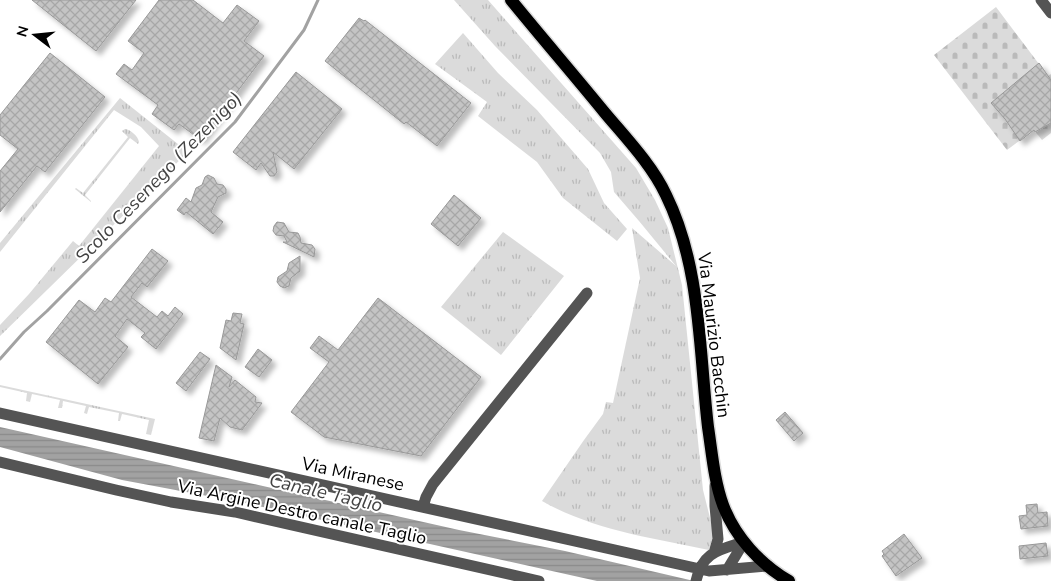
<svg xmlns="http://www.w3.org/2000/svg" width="1051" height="581" viewBox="0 0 1051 581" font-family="'Nunito Sans',sans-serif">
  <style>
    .grass { fill: url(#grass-tufts) }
    .cemetery { fill: url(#cemetery-stones) }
    .water { fill: url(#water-rules) }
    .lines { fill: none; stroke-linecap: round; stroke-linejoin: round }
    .stream { stroke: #a2a2a2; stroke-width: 3 }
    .building { fill: url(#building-cross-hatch); stroke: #989898; filter: url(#shadow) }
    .major-casing { stroke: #dbdbdb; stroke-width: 15 }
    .minor { stroke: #545454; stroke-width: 11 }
    .major { stroke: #000; stroke-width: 12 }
    .labels { text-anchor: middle; stroke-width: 4; stroke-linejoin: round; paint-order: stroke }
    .street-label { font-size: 18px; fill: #000; stroke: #fff }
    .water-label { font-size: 19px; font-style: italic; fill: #434343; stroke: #fff }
  </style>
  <defs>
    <pattern id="grass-tufts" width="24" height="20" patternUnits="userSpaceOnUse" patternTransform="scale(1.25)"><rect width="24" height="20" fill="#dbdbdb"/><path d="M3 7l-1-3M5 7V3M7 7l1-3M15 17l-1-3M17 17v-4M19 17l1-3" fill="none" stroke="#bababa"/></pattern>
    <pattern id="cemetery-stones" width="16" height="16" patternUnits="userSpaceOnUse" patternTransform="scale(1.25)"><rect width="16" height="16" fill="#dbdbdb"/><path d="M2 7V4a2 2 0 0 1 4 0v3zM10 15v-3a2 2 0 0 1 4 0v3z" fill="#bababa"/></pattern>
    <pattern id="water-rules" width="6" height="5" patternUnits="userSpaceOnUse" patternTransform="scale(1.25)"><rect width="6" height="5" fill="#a2a2a2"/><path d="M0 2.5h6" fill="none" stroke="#8a8a8a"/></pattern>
    <pattern id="building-cross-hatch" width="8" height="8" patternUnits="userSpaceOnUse" patternTransform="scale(1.25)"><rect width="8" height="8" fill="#c4c4c4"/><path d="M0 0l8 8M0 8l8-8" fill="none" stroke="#a7a7a7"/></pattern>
    <filter id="shadow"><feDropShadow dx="4.5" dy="4.5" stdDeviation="2.5" flood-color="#0004"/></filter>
  </defs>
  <rect width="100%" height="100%" fill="#fff"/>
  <path class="grass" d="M454,0H488L636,168L655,200L668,228L682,285L703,490L712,526L713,536L709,550C652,538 593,530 542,501L584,440L603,414L606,402L613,403L640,278L632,228L676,266L639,221L614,192L611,172L600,153L495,46Z
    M463,33L498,73L537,110L588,169L604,203L627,229L617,241L563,198L537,162L478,116L487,102L435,64Z
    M120,98L188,152L0,336V325L29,294L73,241L79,246L159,146L141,127L114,110L0,252V243Z
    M125,129C131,130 138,136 139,142L138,144L130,138L85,195L91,201V202L75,189L76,188L83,193L128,137L122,131Z
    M503,232L564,276L501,355L441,307Z
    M0,385L155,419L151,435L146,434L149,420L122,414L120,421H118L119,413L89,407L87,414L84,413L86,406L63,401L62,408H58L60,400L32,394L30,402L26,401L27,393L0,387Z"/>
  <path class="cemetery" d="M996,7L1048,76L1051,74V133L1042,140L1034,130L1007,150L934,55Z"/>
  <path class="water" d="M0,427L459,530L565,551L694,581H597L245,503L122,480L0,447Z"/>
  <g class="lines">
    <path class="stream" d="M0,359L24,332L47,311L235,122L304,30L318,0"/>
  </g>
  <path class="building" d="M32,0H136L96,51Z
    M159,0H193L223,23L237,5L259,21L244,41L264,56L201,140L179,124L174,130L152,114L158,105L116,74L124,64L132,70L144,53L128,41Z
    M359,18L364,21L365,20L471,103L437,146L406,122L404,124L325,61Z
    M50,53L105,97L45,172L37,166L0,212V171L18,149L0,135V115Z
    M1039,63L1051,80V123L1035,132L1034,130L1020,141L1005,119L991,103Z
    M296,72L342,109L294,169L273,152L277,172L274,176H270L261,163L256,170L233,152Z
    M208,175L214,178L217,184L223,185L226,189V193L218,197L211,212L223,222L213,234L186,212L184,215L177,210L186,198L191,202L196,188L202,185L205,177Z
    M454,195L481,218L458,246L431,224Z
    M277,222L284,223L289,232L298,233L300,237L301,243L312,245L315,249L314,257L283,242H287L284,236L276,235L273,231L274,226Z
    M152,249L168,261L147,287L142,283L131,297L157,317L162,311L168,316L175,307L183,314L156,349L141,337L145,333L127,319L115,336L128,347L98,384L46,342L79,300L95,312L105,298L111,302Z
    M300,256V271L291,278L289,286L284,288L280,286L277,282L278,277L287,271L289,263Z
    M378,298L481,377L421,456L324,437L291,412L329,362L310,348L319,336L338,350Z
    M233,313L242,314L240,323L244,324L236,360L220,348L226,320L231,321Z
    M258,349L272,360L259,377L245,367Z
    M200,352L210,359L186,391L176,383Z
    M216,365L232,377L229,387L235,380L256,397L255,402L262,403L242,430L230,427L220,418L214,441L199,438Z
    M785,412L803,433L794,441L776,420Z
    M1037,504L1038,513L1047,512L1048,526L1021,529L1019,516L1027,515L1026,505Z
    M904,534L922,558L896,576L882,556L884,554L882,551Z
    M1046,543L1048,556L1020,559L1019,546Z"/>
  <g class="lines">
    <defs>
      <path id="major" d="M511,0C542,38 574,75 605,113C626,138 652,165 666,195C701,266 699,350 708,427C712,453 714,480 723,505C735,537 760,564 789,581"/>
    </defs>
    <use href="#major" class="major-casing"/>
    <path class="minor" d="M1041,0L1051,13
      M0,413L709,571L768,566
      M0,462L116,490L171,502L235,512L539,581
      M423,507L426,497L433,484L587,293
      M714,553L718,539L715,506V486
      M727,570L744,542
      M696,581C702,552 719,550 744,542"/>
    <use href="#major" class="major"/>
  </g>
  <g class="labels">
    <g class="street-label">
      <text transform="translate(714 335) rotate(83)" y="6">Via Maurizio Bacchin</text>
      <text transform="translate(353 474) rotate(12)" y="6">Via Miranese</text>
      <text transform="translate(302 512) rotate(12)" y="6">Via Argine Destro canale Taglio</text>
    </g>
    <g class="water-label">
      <text transform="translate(158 177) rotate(-46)" y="7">Scolo Cesenego (Zezenigo)</text>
      <text transform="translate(326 492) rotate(13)" y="7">Canale Taglio</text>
    </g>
  </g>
  <g transform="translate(35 35) rotate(286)" stroke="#ffffff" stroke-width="4" paint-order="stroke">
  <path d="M0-4L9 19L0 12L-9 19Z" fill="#000000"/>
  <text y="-8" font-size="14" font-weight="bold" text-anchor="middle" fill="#000000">N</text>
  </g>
</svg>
